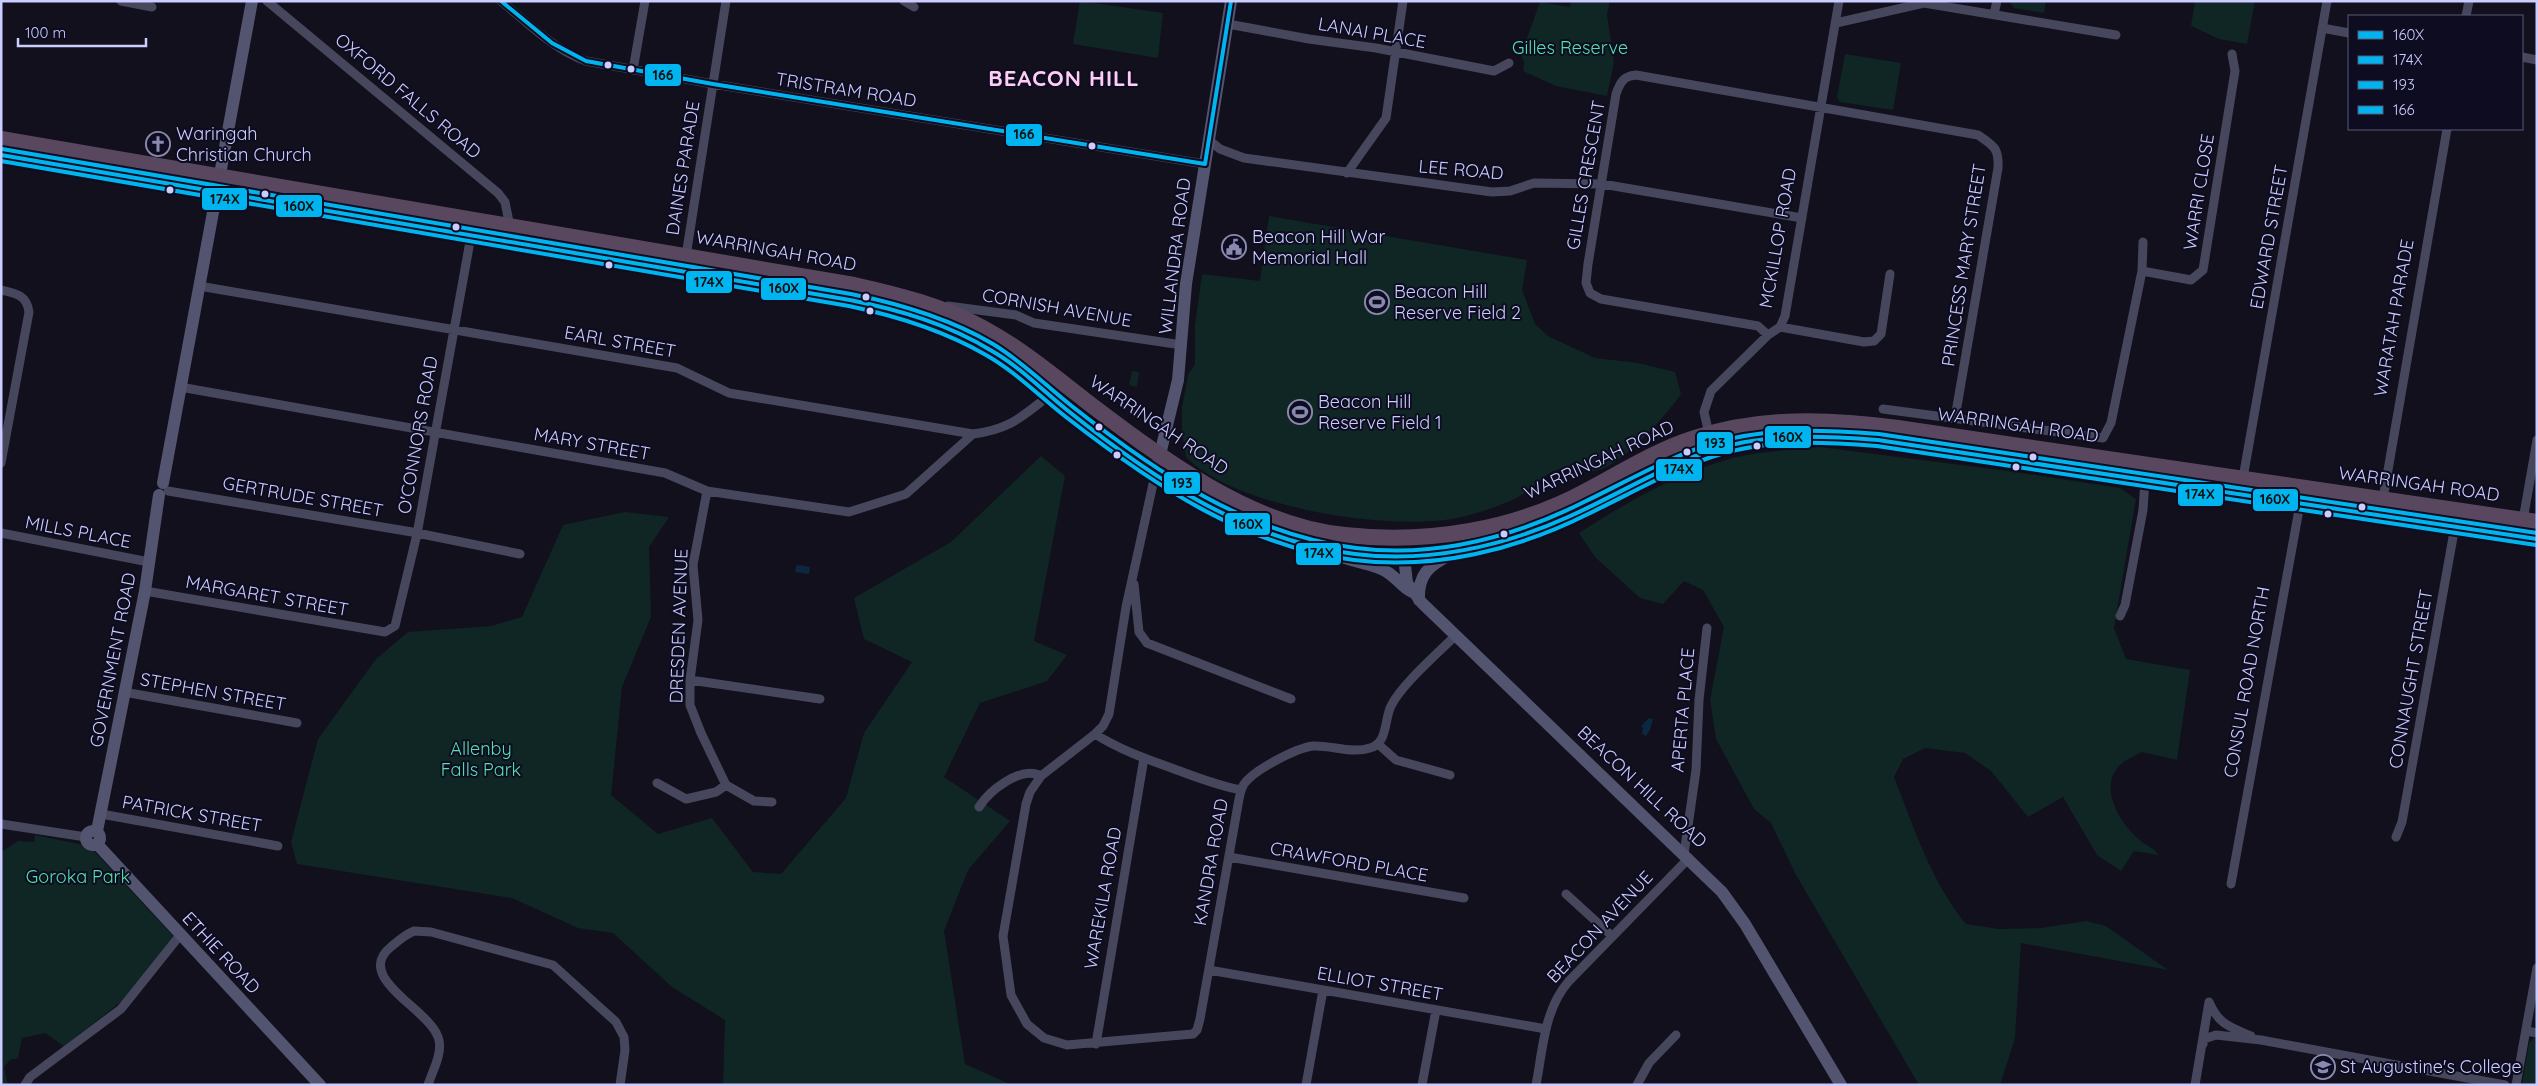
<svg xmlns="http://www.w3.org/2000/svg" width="2538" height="1086" viewBox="0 0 2538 1086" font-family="Quicksand,sans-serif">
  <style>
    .green { fill: #0f2625 }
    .water { fill: #0c2741 }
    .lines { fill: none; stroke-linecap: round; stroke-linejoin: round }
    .street { stroke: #46475d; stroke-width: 9 }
    .secondary { stroke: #525470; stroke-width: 12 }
    .highway { stroke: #594760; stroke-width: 16 }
    .bus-1-casing { stroke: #0d0c20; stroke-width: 8 }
    .bus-2-casing { stroke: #0d0c20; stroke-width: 8 }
    .bus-3-casing { stroke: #0d0c20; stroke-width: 8 }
    .bus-4-casing { stroke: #0d0c20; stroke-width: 8 }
    .bus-1 { stroke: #00b5ef; stroke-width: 4 }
    .bus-2 { stroke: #00b5ef; stroke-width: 4 }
    .bus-3 { stroke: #00b5ef; stroke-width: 4 }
    .bus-4 { stroke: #00b5ef; stroke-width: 4 }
    .bus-dot { fill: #cbccff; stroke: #0d0c20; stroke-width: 2 }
    .labels { text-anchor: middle; stroke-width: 4; stroke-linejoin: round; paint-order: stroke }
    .street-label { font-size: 18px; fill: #cbccff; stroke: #0d0c20 }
    .park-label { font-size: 18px; fill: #56e0ad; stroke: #0d0c20 }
    .poi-label { font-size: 18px; fill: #cbccff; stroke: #0d0c20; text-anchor: start }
    .district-label { font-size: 22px; font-weight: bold; letter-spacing: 1px; fill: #ffcdf3; stroke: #0d0c20 }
    .line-badge { stroke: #0d0c20; stroke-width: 2 }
    .pale-badge-label { font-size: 14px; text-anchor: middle; font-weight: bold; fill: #111 }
  </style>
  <rect width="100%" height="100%" fill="#11101c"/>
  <path class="green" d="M1080,1L1163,13L1158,58L1073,44Z
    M1571,1H1610L1607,15L1614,62L1607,96L1556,86L1523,71L1524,62L1521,55L1540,2L1570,7Z
    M2009,1H2046L2044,13L2014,8Z
    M2195,1H2255L2247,44L2219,39L2191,26Z
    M1845,54L1901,63L1893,110L1840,102L1837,97Z
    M1269,216L1527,260L1522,290L1535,324L1548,336L1595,358L1638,363L1675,372L1681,394C1667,415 1620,468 1595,471C1583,472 1564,466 1553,471C1541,478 1532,489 1520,496C1506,504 1486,510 1470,515C1404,535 1235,509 1186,457L1182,432V407L1188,375L1195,364V325L1202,274L1260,281Z
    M1132,371L1139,372L1137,387L1129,385Z
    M1820,447L2015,472L2120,488L2136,499L2114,628L2126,659L2190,670L2177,760L2142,752C2135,756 2124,760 2119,766C2098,789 2121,825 2141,841C2148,847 2152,846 2159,855L2134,851L2121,871L2097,855L2063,797L2028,817L1991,771L1965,753L1925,748L1903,759L1894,777C1914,827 1931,882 1966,924L1999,929L2041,928L2086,921L2106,926L2168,970L2021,943L2015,1038L2000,1085H1919L1796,875L1771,823L1754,809L1716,739L1710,700L1724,627L1703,590L1684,581L1663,604L1640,598L1595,557L1579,533C1627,502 1677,473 1733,458C1761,451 1792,450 1820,447Z
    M1041,456L1065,476L1034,641L1067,655L1047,681L980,703L944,777L1010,821L968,870L944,931L965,1064L1012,1085H723L725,1020L672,987L613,933L578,928L512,898L297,864L291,842L318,739L376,659L408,632L491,626L522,617L563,525L625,512L669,517L649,547L651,617L622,687L611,795L658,834L712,818L753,872L781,874L846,798L864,733L912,662L864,639L854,598L951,542Z
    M35,835L84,845L93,850L174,937L122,1001L64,1046L45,1033L22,1038L18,1058L10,1060L4,1067L8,1085H1V852L18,841L34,842Z
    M2534,1038H2537V1085H2522L2529,1043Z"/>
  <path class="water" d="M800,565L810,567L809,574L795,572L796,566Z
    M1649,718L1653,719L1650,730L1646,736L1642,734L1643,728L1641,726Z"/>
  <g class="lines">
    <path class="street" d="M121,1L152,7
      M267,1L498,193L505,202L510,227
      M501,1C527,22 554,50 586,61L713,84L1205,164
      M904,1L914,7
      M1994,14L1997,1
      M2466,16L2469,1
      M1836,23L1924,3L2116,35
      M1228,24L1309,39L1376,48L1494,71L1509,63
      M2322,28L2349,33
      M2522,57L2537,60
      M633,70L645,1
      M1209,140L1220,149L1244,158L1492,192L1510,191L1534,183L1602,184L1802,218
      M1347,173L1386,118L1403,1
      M686,256L726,1
      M2142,271L2191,280L2203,270L2235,71L2232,54
      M199,286L677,368L729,393L973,434C1011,429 1021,417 1050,395
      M1,290C15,293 27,295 29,312L1,463
      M948,306L1016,315L1034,323L1182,345
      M1780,327L1864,342L1874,341L1881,334L1890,274
      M1768,335L1758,326L1601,299L1590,293L1586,283L1588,264L1616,94C1620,83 1623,76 1636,75L1978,135C1994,146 1999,148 1998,168L1955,418
      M180,387L665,473L707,491L849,512L906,494L973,434
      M1883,409L2103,438L2111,423L2142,271L2143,242
      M1709,434L1704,412L1711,391L1768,335L1780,327L1785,316L1839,1
      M2243,478L2327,1
      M168,491L412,532L520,554
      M707,491L693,565L698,620L690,680V705L701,733L726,785L754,801L772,802
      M2383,499L2447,129
      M2523,520L2537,440
      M1,533L149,562
      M1134,584L1139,632L1147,643L1291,699
      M145,591L385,632L395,626L417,534L471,236
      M2120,616L2125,605L2143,510L2145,480
      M690,680L820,699
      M124,692L297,723
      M1095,734L1103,726L1109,714L1126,607L1155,475
      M1378,744L1396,760L1450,775
      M1041,776L1030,792L1026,804L1003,936L1011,995L1027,1024L1044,1038L1067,1045L1193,1034L1197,1030L1200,1019L1239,799C1240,794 1241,789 1244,784C1254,770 1296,748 1313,746C1331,745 1352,754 1370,748C1388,743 1384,720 1391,706C1401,685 1438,653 1455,636
      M657,783L686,799L716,792L726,785
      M979,807C989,791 1021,765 1041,776L1095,734C1120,750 1147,759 1174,769C1196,777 1218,786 1241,790
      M101,814L278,846
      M1,824L86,837
      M2396,837L2402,822L2455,526
      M1684,854L1696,770L1699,700L1707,628
      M1229,857L1464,898
      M2231,884L2300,504
      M1566,894L1612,936
      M1209,970L1546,1029
      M2209,1002C2219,1025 2230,1027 2251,1036
      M2527,1031L2537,1033
      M1096,1044L1144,758
      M2203,1044L2204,1039L2216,1035L2261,1040L2505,1085
      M25,1085L30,1077L121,1009L181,934
      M428,1085C432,1072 444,1051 438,1037C428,1008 352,977 392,946C399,940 406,934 414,931L431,932L553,965L616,1022L624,1037L625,1050L620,1085
      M1306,1085L1323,990
      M1422,1085L1436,1010
      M1536,1085C1543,1049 1544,1009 1569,981L1689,858
      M1637,1085L1649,1063L1676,1035
      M2195,1085L2209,1002
      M2516,1085L2537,968"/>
    <path class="secondary" d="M1155,475L1178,380L1186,284L1231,1
      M163,483L252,1
      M1338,555C1353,563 1373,563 1387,572C1397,578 1402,587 1412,592
      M1404,557L1407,583L1422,603L1722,892L1745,924L1841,1085
      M1419,600C1418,575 1428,566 1450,555
      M86 838a7 7 0 1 1 14 0a7 7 0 1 1-14 0Z
      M97,831L145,591L159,495
      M97,844L320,1085"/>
    <path class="highway" d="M1,139L854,285C899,295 942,306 983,328C1020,348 1053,375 1086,401C1160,457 1250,526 1345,535C1428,544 1515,530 1588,490C1624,471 1657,450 1695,438C1762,416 1830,419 1898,428L2537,522
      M1,155L850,300C908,310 962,329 1011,363C1031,377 1048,395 1067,410C1101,436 1135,464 1172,486C1227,521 1290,545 1355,554C1428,563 1502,547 1568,517C1618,494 1664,465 1716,449C1769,432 1824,436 1878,440L2537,539"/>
    <defs>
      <path id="bus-1" d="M1,155L850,300C900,310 948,324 992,351C1020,367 1042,390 1067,410C1152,478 1244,540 1355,554C1427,563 1502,547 1568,517C1618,495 1664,465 1716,449C1769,433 1824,436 1878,440L2537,539"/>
      <path id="bus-2" d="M1,161L849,306C897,316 943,330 986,355C1016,372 1039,396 1066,417C1152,484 1243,546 1354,560C1435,570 1516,550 1588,514C1632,493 1674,468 1721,454C1772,439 1825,442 1877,446L2536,545"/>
      <path id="bus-3" d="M2,149L851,294C901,304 949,318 993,344C1023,362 1046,386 1073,407C1157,473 1247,534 1356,548C1435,558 1514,537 1584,502C1628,481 1670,456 1717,442C1770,427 1825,430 1879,434L2537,533"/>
      <path id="bus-4" d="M501,1L552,43L586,61L713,84L1205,164
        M1205,164L1231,1"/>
    </defs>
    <use href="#bus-1" class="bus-1-casing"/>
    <use href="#bus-2" class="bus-2-casing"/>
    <use href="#bus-3" class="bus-3-casing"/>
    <use href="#bus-4" class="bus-4-casing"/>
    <use href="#bus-1" class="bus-1"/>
    <use href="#bus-2" class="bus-2"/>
    <use href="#bus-3" class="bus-3"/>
    <use href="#bus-4" class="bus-4"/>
  </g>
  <defs>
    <symbol id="church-ring" viewBox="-11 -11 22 22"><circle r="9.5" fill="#0d0c20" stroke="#8a8ab0" stroke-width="1.5"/><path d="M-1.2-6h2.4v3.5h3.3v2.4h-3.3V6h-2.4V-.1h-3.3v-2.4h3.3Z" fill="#8a8ab0"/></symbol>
    <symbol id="civic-ring" viewBox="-11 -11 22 22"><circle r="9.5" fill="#0d0c20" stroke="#8a8ab0" stroke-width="1.5"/><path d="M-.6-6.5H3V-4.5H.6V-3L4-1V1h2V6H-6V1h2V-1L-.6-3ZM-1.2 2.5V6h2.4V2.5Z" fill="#8a8ab0"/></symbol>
    <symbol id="stadium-ring" viewBox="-11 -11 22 22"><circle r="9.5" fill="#0d0c20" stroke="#8a8ab0" stroke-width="1.5"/><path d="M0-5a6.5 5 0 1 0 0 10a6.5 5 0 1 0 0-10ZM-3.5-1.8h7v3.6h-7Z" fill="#8a8ab0"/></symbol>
    <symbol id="school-ring" viewBox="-11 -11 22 22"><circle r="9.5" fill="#0d0c20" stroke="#8a8ab0" stroke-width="1.5"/><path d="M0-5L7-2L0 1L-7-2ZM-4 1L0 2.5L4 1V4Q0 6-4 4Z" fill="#8a8ab0"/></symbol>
  </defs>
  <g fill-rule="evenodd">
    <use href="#church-ring" x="144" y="130" width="28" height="28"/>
    <use href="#civic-ring" x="1220" y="233" width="28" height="28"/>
    <use href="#stadium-ring" x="1363" y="288" width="28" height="28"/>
    <use href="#stadium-ring" x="1286" y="398" width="28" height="28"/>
    <use href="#school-ring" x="2309" y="1053" width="28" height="28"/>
  </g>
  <g class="bus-dot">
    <circle cx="608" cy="65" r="4.5"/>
    <circle cx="631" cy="69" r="4.5"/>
    <circle cx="1092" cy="146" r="4.5"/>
    <circle cx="170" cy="190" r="4.5"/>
    <circle cx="265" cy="194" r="4.5"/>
    <circle cx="456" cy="227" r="4.5"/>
    <circle cx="609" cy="265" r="4.5"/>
    <circle cx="866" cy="297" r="4.5"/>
    <circle cx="870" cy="311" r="4.5"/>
    <circle cx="1099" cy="427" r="4.5"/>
    <circle cx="1757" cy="446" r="4.5"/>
    <circle cx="1687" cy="452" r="4.5"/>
    <circle cx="1117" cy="455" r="4.5"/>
    <circle cx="2033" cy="457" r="4.5"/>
    <circle cx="2016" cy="467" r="4.5"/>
    <circle cx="2362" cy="507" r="4.5"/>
    <circle cx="2328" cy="514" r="4.5"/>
    <circle cx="1504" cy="534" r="4.5"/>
  </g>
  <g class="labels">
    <g class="street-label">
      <text transform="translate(1372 33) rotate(10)" y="6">LANAI PLACE</text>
      <text transform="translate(846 90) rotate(9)" y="6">TRISTRAM ROAD</text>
      <text transform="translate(408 96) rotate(40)" y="6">OXFORD FALLS ROAD</text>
      <text transform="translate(683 168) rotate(-81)" y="6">DAINES PARADE</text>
      <text transform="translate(1461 170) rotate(5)" y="6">LEE ROAD</text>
      <text transform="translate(1586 175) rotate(-80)" y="6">GILLES CRESCENT</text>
      <text transform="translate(2199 192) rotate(-81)" y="6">WARRI CLOSE</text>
      <text transform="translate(2269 237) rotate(-80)" y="6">EDWARD STREET</text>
      <text transform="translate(1778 238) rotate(-80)" y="6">MCKILLOP ROAD</text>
      <text transform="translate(776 251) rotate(10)" y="6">WARRINGAH ROAD</text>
      <text transform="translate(1175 256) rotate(-83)" y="6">WILLANDRA ROAD</text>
      <text transform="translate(1964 265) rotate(-81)" y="6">PRINCESS MARY STREET</text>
      <text transform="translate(1057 308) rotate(10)" y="6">CORNISH AVENUE</text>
      <text transform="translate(2394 318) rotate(-80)" y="6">WARATAH PARADE</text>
      <text transform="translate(620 342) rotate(10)" y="6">EARL STREET</text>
      <text transform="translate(1159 425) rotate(34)" y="6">WARRINGAH ROAD</text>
      <text transform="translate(2018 425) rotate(8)" y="6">WARRINGAH ROAD</text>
      <text transform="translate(418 435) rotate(-80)" y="6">O'CONNORS ROAD</text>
      <text transform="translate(592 444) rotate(10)" y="6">MARY STREET</text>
      <text transform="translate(1599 460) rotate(-25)" y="6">WARRINGAH ROAD</text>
      <text transform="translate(2419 484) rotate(8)" y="6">WARRINGAH ROAD</text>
      <text transform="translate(303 497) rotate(10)" y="6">GERTRUDE STREET</text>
      <text transform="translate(78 532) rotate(11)" y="6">MILLS PLACE</text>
      <text transform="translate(267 596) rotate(10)" y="6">MARGARET STREET</text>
      <text transform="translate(679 626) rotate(-88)" y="6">DRESDEN AVENUE</text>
      <text transform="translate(113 660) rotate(-79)" y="6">GOVERNMENT ROAD</text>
      <text transform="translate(2411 679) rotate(-80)" y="6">CONNAUGHT STREET</text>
      <text transform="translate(2247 682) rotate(-80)" y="6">CONSUL ROAD NORTH</text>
      <text transform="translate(213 692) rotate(10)" y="6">STEPHEN STREET</text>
      <text transform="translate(1683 710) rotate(-85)" y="6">APERTA PLACE</text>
      <text transform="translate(1642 787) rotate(43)" y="6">BEACON HILL ROAD</text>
      <text transform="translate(192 814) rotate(10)" y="6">PATRICK STREET</text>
      <text transform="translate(1211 862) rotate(-80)" y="6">KANDRA ROAD</text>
      <text transform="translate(1349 862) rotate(10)" y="6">CRAWFORD PLACE</text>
      <text transform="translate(1103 898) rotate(-80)" y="6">WAREKILA ROAD</text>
      <text transform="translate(1600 927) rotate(-47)" y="6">BEACON AVENUE</text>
      <text transform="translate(221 953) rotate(47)" y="6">ETHIE ROAD</text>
      <text transform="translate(1380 984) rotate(10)" y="6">ELLIOT STREET</text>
    </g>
    <g class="park-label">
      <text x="1570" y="54">Gilles Reserve</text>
      <text x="481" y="755">Allenby<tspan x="481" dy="21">Falls Park</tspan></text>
      <text x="78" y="883">Goroka Park</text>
    </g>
    <g class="poi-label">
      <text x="176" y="140">Waringah<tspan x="176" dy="21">Christian Church</tspan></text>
      <text x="1252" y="243">Beacon Hill War<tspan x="1252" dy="21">Memorial Hall</tspan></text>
      <text x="1394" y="298">Beacon Hill<tspan x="1394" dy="21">Reserve Field 2</tspan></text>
      <text x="1318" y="408">Beacon Hill<tspan x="1318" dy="21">Reserve Field 1</tspan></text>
      <text x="2340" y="1073">St Augustine's College</text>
    </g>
    <g class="district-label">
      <text x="1064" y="86">BEACON HILL</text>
    </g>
  </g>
  <g class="line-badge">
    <rect x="644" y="63" width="38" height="24" rx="5" fill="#00b5ef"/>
    <rect x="1005" y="123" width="38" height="24" rx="5" fill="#00b5ef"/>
    <rect x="201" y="187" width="47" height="24" rx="5" fill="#00b5ef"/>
    <rect x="275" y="194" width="48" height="24" rx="5" fill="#00b5ef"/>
    <rect x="685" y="270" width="48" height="24" rx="5" fill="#00b5ef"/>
    <rect x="760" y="277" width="47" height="24" rx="5" fill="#00b5ef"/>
    <rect x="1764" y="425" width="48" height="24" rx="5" fill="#00b5ef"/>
    <rect x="1696" y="431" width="38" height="24" rx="5" fill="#00b5ef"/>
    <rect x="1655" y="458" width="48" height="24" rx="5" fill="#00b5ef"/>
    <rect x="1163" y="471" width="38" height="24" rx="5" fill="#00b5ef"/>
    <rect x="2177" y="483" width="47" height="24" rx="5" fill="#00b5ef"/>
    <rect x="2252" y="488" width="47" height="24" rx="5" fill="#00b5ef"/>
    <rect x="1224" y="512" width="47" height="24" rx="5" fill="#00b5ef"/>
    <rect x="1295" y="542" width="47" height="24" rx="5" fill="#00b5ef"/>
  </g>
  <g class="pale-badge-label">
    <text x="663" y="80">166</text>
    <text x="1024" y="139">166</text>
    <text x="225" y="204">174X</text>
    <text x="299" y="211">160X</text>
    <text x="709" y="287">174X</text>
    <text x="784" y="293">160X</text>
    <text x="1788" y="442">160X</text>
    <text x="1715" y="448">193</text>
    <text x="1679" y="474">174X</text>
    <text x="1182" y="488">193</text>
    <text x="2200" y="499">174X</text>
    <text x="2275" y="504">160X</text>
    <text x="1248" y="529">160X</text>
    <text x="1319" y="558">174X</text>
  </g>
  <rect width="2538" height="1086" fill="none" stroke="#cbccff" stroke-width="5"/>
  <rect x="2348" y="15" width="175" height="115" fill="#0d0c20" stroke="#595979"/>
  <rect x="2358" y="31" width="25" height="8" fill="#00b5ef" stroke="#595979"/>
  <text x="2393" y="40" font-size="15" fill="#cbccff">160X</text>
  <rect x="2358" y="56" width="25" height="8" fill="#00b5ef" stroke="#595979"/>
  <text x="2393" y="65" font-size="15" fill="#cbccff">174X</text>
  <rect x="2358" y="81" width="25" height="8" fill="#00b5ef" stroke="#595979"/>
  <text x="2393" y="90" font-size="15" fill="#cbccff">193</text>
  <rect x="2358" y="106" width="25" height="8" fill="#00b5ef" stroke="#595979"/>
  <text x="2393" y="115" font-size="15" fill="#cbccff">166</text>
  <path d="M18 38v8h128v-8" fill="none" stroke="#cbccff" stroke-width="2.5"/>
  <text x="25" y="38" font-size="15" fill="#cbccff" stroke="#0d0c20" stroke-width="4" paint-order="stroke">100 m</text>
</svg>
